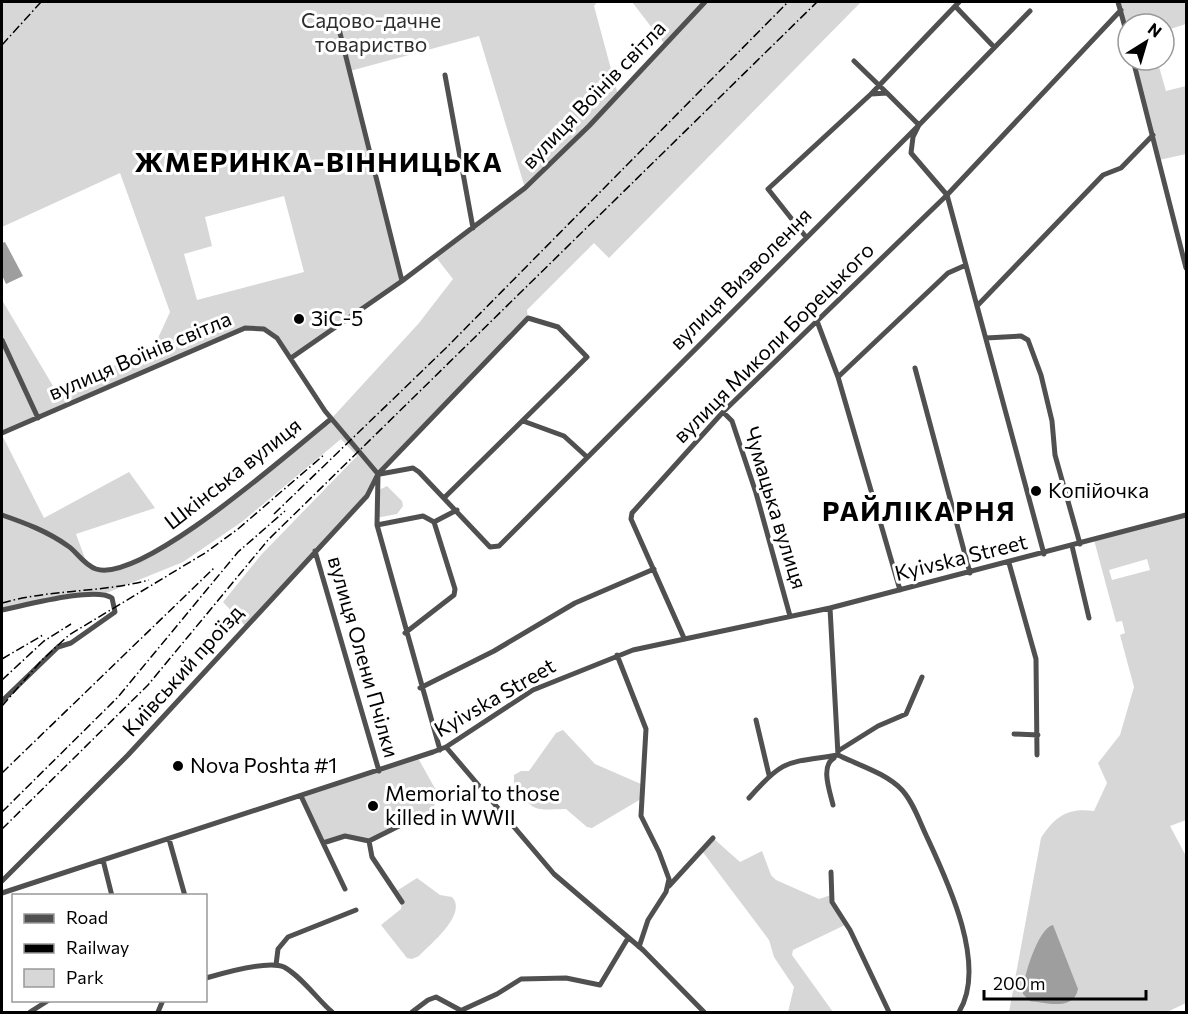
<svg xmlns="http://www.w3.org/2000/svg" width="1188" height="1014" viewBox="0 0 1188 1014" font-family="Commissioner,sans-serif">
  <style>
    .green { fill: #d7d7d7; fill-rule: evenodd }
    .water { fill: #9e9e9e }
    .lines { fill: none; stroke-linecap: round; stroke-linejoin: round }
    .minor { stroke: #505050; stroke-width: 5 }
    .rail { stroke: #000; stroke-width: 1.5; stroke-dasharray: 9 3 1.5 3; stroke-linecap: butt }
    .poi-dot { fill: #000; stroke: #fff; stroke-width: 2 }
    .labels { text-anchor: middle; stroke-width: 6; stroke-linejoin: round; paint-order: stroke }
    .park-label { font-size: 21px; fill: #2e2e2e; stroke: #fff }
    .street-label { font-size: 21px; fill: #000; stroke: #fff }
    .poi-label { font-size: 21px; fill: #000; stroke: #fff; text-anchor: start }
    .district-label { font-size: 27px; font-weight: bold; letter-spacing: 1.5px; fill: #000; stroke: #fff }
  </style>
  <rect width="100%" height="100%" fill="#fff"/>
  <path class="green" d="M2,2H597L594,6L618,95L666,46L632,2H861L609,258L594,243L527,310L528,318L378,474L371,491L245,626L223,602L261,555L357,456L341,439L243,521L183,562L104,594L65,597L2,610V435L44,518L129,472L155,508L76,534L87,564L105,570L150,554L180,537L331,419L419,323L453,279L435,256L525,188L479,36L350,71L402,281L291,358L277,338L254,327L2,433V300L56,391L153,349L170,312L120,173L2,227ZM284,196L304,272L197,300L184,254L212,246L205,217Z
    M1118,2H1186V24L1164,31V24H1128V38Z
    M1133,60H1157L1166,91L1186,86V154L1159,160Z
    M387,486L402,501L403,506L397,514L376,518L379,490Z
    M1186,515V820L1170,826L1186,856V1003L1167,1012H1009L1041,838C1054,817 1068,807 1094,811L1107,783L1098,763L1120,735L1134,687L1120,635L1125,633L1122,621L1116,622L1094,540ZM1147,559L1150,570L1112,580L1109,570Z
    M563,730L595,764L641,784V799L592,828L587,827L566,809C532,810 535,812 514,786V775L521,771H529L556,733Z
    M418,758L437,792L432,818L399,826L369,841L348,836L323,843L301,796Z
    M713,838L740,862L762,851L771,875L776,880L819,899L831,895L847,924L793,950L792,955L833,1012H788L794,987L774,957L769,940L702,851Z
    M417,878L440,895L452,897C468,914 430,944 419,956L412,959L407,958L381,925L401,909L402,902L395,892Z"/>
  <path class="water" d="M5,242L23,276L6,284L2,275V243Z
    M1053,925L1078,989C1074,1011 1046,1003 1030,1001L1023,994C1022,980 1038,928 1053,925Z"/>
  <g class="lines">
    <path class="minor" d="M1118,2L1128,38
      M955,6L994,47
      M1030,11L919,125L913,137L911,153L947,195L1044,554
      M338,25L402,281
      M1133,60L1186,268
      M854,61L887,93
      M445,75L473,228
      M919,125L887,93L871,94L959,2
      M806,237L768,189L871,94
      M977,306L1103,175L1121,168L1153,135
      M817,321L838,377L900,590
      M986,338L1021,336L1028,340L1041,375L1052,421L1055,455L1080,544
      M2,340L38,418
      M291,358L402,281L525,188L589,126L705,2
      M915,368L970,573
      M838,377L948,273L966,265
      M723,412L732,421L756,493L790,616
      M523,421L564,436L587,457
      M2,433L245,328L264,329L277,338L325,411L378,474L377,525L440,750
      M380,474L413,468L419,472L490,547L499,546L919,125
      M2,515C25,523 47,531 68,546C77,552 84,565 96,569C142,584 292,450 331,419
      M434,522L457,510
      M377,525L423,516L434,522L455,589L454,595L405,633
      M1072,546L1089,618
      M315,551L379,771
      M1009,563L1036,659L1037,755
      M830,608L838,755
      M2,610C23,606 95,586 112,598L115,612L71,643L58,647L2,701
      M684,638L631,519L632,513L723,412L947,195L1121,10
      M617,655L646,729L641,816L659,852L669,879L666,892L648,920L639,947
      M420,688L494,651L575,603L654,569
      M756,720L769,775
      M1014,734L1038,735
      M446,747L554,874L643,950L704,1012
      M838,751L878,726L906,714L922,677
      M838,755C858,765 886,773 902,790C913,802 919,820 926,835C947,880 988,965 959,1012
      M301,796L323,843L345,836L369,841L372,857L402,902
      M749,798C784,758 787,763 838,755
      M833,805C830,792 820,766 834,758
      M169,839L185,896
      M369,841L399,826
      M323,843L345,889
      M103,860L112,896
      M831,872L832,902L850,930L889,1012
      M2,881L128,755L367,496L378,474L528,318L558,327L587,357L445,497
      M669,886L713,838
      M2,893L433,752L446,747L533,690L633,650L830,608L1186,515
      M276,965L278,949L288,937L356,910
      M206,978C223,973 268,960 284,967C302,977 317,999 332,1012
      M462,1010L497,994L521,979L566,978L600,985L628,938
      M30,1012L49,1000
      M158,1012L163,1000
      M412,1012L428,1000L436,997L462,1011"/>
    <path class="rail" d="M2,45L41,2
      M274,514L446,348L788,2
      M2,603C50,589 101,593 149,580
      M2,659L43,635
      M2,680L44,641L71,624
      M2,706L42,660L69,635L205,553L238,529L325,454
      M2,773L214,568
      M2,812L118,697L238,552L285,511
      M2,829L148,685L268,540L817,2"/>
  </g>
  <g class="poi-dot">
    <circle cx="299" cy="319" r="6"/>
    <circle cx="1036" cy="491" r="6"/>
    <circle cx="178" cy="766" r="6"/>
    <circle cx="373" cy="806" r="6"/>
  </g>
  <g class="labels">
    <g class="park-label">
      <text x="371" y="28">Садово-дачне<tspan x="371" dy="24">товариство</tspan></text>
    </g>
    <g class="street-label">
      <text transform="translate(594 95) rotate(-46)" y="7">вулиця Воїнів світла</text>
      <text transform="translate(741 279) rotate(-45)" y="7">вулиця Визволення</text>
      <text transform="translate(774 343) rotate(-45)" y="7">вулиця Миколи Борецького</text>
      <text transform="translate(140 356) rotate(-23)" y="7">вулиця Воїнів світла</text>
      <text transform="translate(233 474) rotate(-38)" y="7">Шкінська вулиця</text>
      <text transform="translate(775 508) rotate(73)" y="7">Чумацька вулиця</text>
      <text transform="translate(961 558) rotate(-14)" y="7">Kyivska Street</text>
      <text transform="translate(363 657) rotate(74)" y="7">вулиця Олени Пчілки</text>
      <text transform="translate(183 671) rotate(-48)" y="7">Київський проїзд</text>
      <text transform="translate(495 698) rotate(-30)" y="7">Kyivska Street</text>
    </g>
    <g class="poi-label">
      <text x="311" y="326">ЗіС-5</text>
      <text x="1048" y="498">Копійочка</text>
      <text x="190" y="773">Nova Poshta #1</text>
      <text x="385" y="801">Memorial to those<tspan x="385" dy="24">killed in WWII</tspan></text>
    </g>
    <g class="district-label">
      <text x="319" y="172">ЖМЕРИНКА-ВІННИЦЬКА</text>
      <text x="919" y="521">РАЙЛІКАРНЯ</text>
    </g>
  </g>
  <rect width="1188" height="1014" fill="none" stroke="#000000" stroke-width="6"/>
  <rect x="12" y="894" width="195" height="108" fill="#ffffff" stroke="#999999" stroke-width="1.5"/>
  <rect x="24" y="914" width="30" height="9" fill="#505050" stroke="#999999" stroke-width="1.5"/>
  <text x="66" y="924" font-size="18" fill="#000000">Road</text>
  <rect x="24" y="944" width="30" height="9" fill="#000000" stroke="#999999" stroke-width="1.5"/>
  <text x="66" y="954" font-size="18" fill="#000000">Railway</text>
  <rect x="24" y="969" width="30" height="18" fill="#d7d7d7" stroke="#999999" stroke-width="1.5"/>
  <text x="66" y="984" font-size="18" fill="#000000">Park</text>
  <g transform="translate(1146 42) rotate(37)"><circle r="28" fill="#ffffff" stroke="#999999" stroke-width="1.5"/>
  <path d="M0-4.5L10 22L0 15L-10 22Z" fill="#000000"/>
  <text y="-9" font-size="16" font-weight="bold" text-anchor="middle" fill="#000000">N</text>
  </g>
  <path d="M984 990v9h162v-9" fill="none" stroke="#000000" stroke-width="3"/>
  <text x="993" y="990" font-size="18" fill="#000000" stroke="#ffffff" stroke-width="4.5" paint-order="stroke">200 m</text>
</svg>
